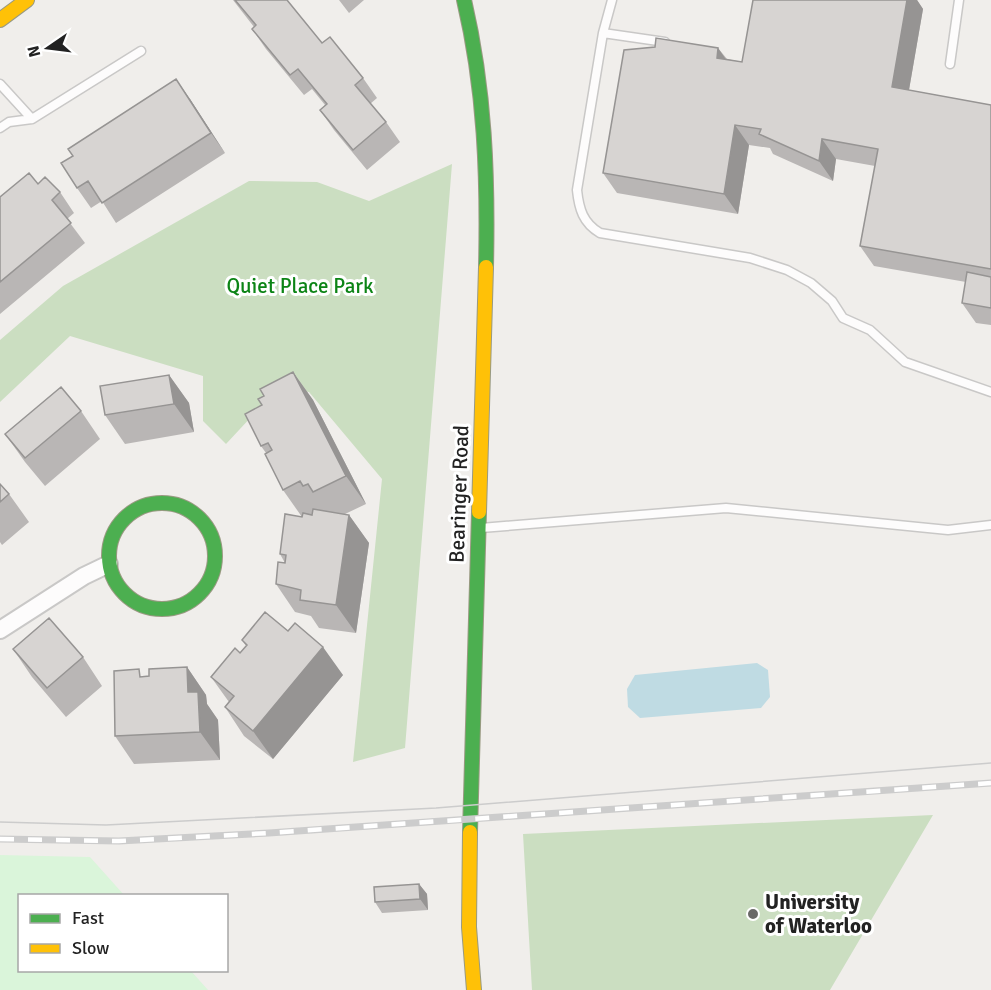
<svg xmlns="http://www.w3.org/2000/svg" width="991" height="990" viewBox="0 0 991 990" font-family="Signika,sans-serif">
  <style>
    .forest { fill: #cbdec1 }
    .park { fill: #daf5da }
    .water { fill: #bfdbe3 }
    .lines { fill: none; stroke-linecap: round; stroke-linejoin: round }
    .lane-casing { stroke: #c9c8c7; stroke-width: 11 }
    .street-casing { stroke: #c9c8c7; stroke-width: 20 }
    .fast-casing { stroke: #999a82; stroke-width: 16 }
    .slow-casing { stroke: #999a82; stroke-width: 16 }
    .lane { stroke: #fdfcfc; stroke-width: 8 }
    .street { stroke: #fdfcfc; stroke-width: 16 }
    .fast { stroke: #4caf50; stroke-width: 14 }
    .slow { stroke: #ffc107; stroke-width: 14 }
    .tram { stroke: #ccc; stroke-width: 1.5 }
    .rail-casing { stroke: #ccc; stroke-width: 7 }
    .rail { stroke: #fff; stroke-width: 4.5; stroke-dasharray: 14; stroke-linecap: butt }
    .wall { fill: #b9b6b5 }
    .shaded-wall { fill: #969493 }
    .building { fill: #d7d4d2; stroke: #969493; stroke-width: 1.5 }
    .poi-dot { fill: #6a6968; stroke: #fff; stroke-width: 2 }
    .labels { text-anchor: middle; stroke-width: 6; stroke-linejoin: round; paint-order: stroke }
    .park-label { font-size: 21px; fill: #0c8416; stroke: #fff }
    .street-label { font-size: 21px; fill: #222; stroke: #fff }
    .poi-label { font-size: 21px; font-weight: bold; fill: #222; stroke: #fff; text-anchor: start }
  </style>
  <rect width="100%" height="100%" fill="#f0eeeb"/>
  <path class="forest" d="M452,164L405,748L353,762L382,479L309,392L278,388L226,444L203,421V376L70,336L0,402V340L63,286L249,181L317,182L369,201Z
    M933,815L830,990H532L523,834Z"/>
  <path class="park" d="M0,855L90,857L124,895L20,896V970L191,971L208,990H0Z"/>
  <path class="water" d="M757,663L768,670L770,697L761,708L640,718L628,707L627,689L635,675Z"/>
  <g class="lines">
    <defs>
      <path id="lane" d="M612,0L603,33L577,190C579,209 583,223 600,233L750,258L787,270L811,283L832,301L843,318L870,330L905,362L991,392
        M603,33L665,42
        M950,64L959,0
        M0,84L32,119
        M0,128L9,122L32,119L141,51
        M481,528L726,508L948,530L991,525"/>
      <path id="street" d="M0,630L84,576L109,564"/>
      <path id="fast" d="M464,0C485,89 488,177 486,267
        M109 556a53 53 0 1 1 106 0a53 53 0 1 1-106 0Z
        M470,832L479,512"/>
      <path id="slow" d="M0,20L27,0
        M479,512L486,267
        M470,832L469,927L474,990"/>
    </defs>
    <use href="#lane" class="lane-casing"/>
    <use href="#street" class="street-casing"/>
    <use href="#fast" class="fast-casing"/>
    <use href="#slow" class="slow-casing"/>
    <use href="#lane" class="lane"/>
    <use href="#street" class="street"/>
    <use href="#fast" class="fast"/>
    <use href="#slow" class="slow"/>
    <path class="tram" d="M0,822L106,825L436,808L991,763"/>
    <defs>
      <path id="rail" d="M0,839L119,841L269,833L991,783"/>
    </defs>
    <use href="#rail" class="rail-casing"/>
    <use href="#rail" class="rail"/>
  </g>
  <path class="wall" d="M233,0H287L322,43L363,78L377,98L370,104L386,122L400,142L367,170L334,130L320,110L325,105L312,89L304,95L266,49L252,29L254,27Z
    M339,0H364L349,13Z
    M753,0H917L923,9L909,90L991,105V325L976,323L962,303L966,282L874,266L860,246L875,166L836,159L833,181L773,154L770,148L749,145L738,214L617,193L603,173L718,48L727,59L742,62Z
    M190,99L225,153L116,223L102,201L91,208L77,188Z
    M38,184L60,192L74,213L67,219L85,243L0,314V197Z
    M293,372L313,400L366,504L345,514L349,515L369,543L356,633L319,628L311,616L295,612L276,584L285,563L280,554L302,517L283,490L266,453L261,446L262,405L264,396Z
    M169,375L189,403L194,432L125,444L105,415Z
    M81,411L100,439L45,486L25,462L5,434Z
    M0,484L9,494L29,522L2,545L0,542Z
    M242,640L343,675L273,759L244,736L225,707L229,702L211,677L240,653L246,646Z
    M13,649L83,657L102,686L66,717L32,677Z
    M187,667L206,695L207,704L218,720L220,760L134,764L115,736L144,676H149Z
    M419,884L427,894L428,910L382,913L375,902Z"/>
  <path class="shaded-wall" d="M907,0H917L923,9L906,107L892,87Z
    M718,48L732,68L717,58Z
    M176,79L190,99L225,153L211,133Z
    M735,125L749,145L738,214L724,194Z
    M822,139L836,159L833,181L819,161Z
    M293,372L313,400L366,504L346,476Z
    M169,375L189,403L194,432L174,404Z
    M349,515L369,543L356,633L336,605Z
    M323,647L343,675L273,759L253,731Z
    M187,667L206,695L207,704L218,720L220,760L200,732L188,692Z
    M419,884L427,894L428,910L420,899Z"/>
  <path class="building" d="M235,0H287L322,43L330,37L363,78L355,85L386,122L353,150L320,110L327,104L298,69L290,75L252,29L256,25Z
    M753,0H907L892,87L991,105V269L860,246L878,149L822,139L819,161L759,134L761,129L735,125L724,194L603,173L624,50L655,47L656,38L718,48L717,58L742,62Z
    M176,79L211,133L102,203L88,181L77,188L61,163L73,156L68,149Z
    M29,173L38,184L45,177L60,192L52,200L71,223L0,282V197Z
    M967,272L991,277V308L962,303Z
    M293,372L346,476L313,492L308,484L303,486L300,481L283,490L265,454L272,450L268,443L261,446L245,414L262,405L258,399L264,396L260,389Z
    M169,375L174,404L105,415L100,386Z
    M61,387L81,411L25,458L5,434Z
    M0,484L9,494L0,502Z
    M313,509L349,515L336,605L300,600L301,590L276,584L278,562L285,563L286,555L280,554L285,514L302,517L303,513L312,515Z
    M265,612L288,631L295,623L323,647L253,731L225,707L234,696L211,677L235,648L240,653L247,645L242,640Z
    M49,618L83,657L47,688L13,649Z
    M187,667L188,692H198L200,732L115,736L114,671L139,669L140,677L149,676V669Z
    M419,884L420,899L375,902L374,887Z"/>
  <circle class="poi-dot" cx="753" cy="914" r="6"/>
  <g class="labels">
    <g class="park-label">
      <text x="300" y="293">Quiet Place Park</text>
    </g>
    <g class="street-label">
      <text transform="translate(459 494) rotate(-88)" y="7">Bearinger Road</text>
    </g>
    <g class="poi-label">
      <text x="765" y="909">University<tspan x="765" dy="24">of Waterloo</tspan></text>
    </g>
  </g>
  <rect x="18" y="894" width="210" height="78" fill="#ffffff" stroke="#a7a7a7" stroke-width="1.5"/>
  <rect x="30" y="914" width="30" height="9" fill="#4caf50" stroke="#a7a7a7" stroke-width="1.5"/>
  <text x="72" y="924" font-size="18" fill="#222222">Fast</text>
  <rect x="30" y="944" width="30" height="9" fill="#ffc107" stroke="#a7a7a7" stroke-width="1.5"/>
  <text x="72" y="954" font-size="18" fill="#222222">Slow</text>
  <g transform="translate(48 48) rotate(256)" stroke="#ffffff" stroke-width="4.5" paint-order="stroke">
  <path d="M0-4.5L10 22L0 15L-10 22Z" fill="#222222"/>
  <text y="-9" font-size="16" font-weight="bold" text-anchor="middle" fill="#222222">N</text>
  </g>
</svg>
